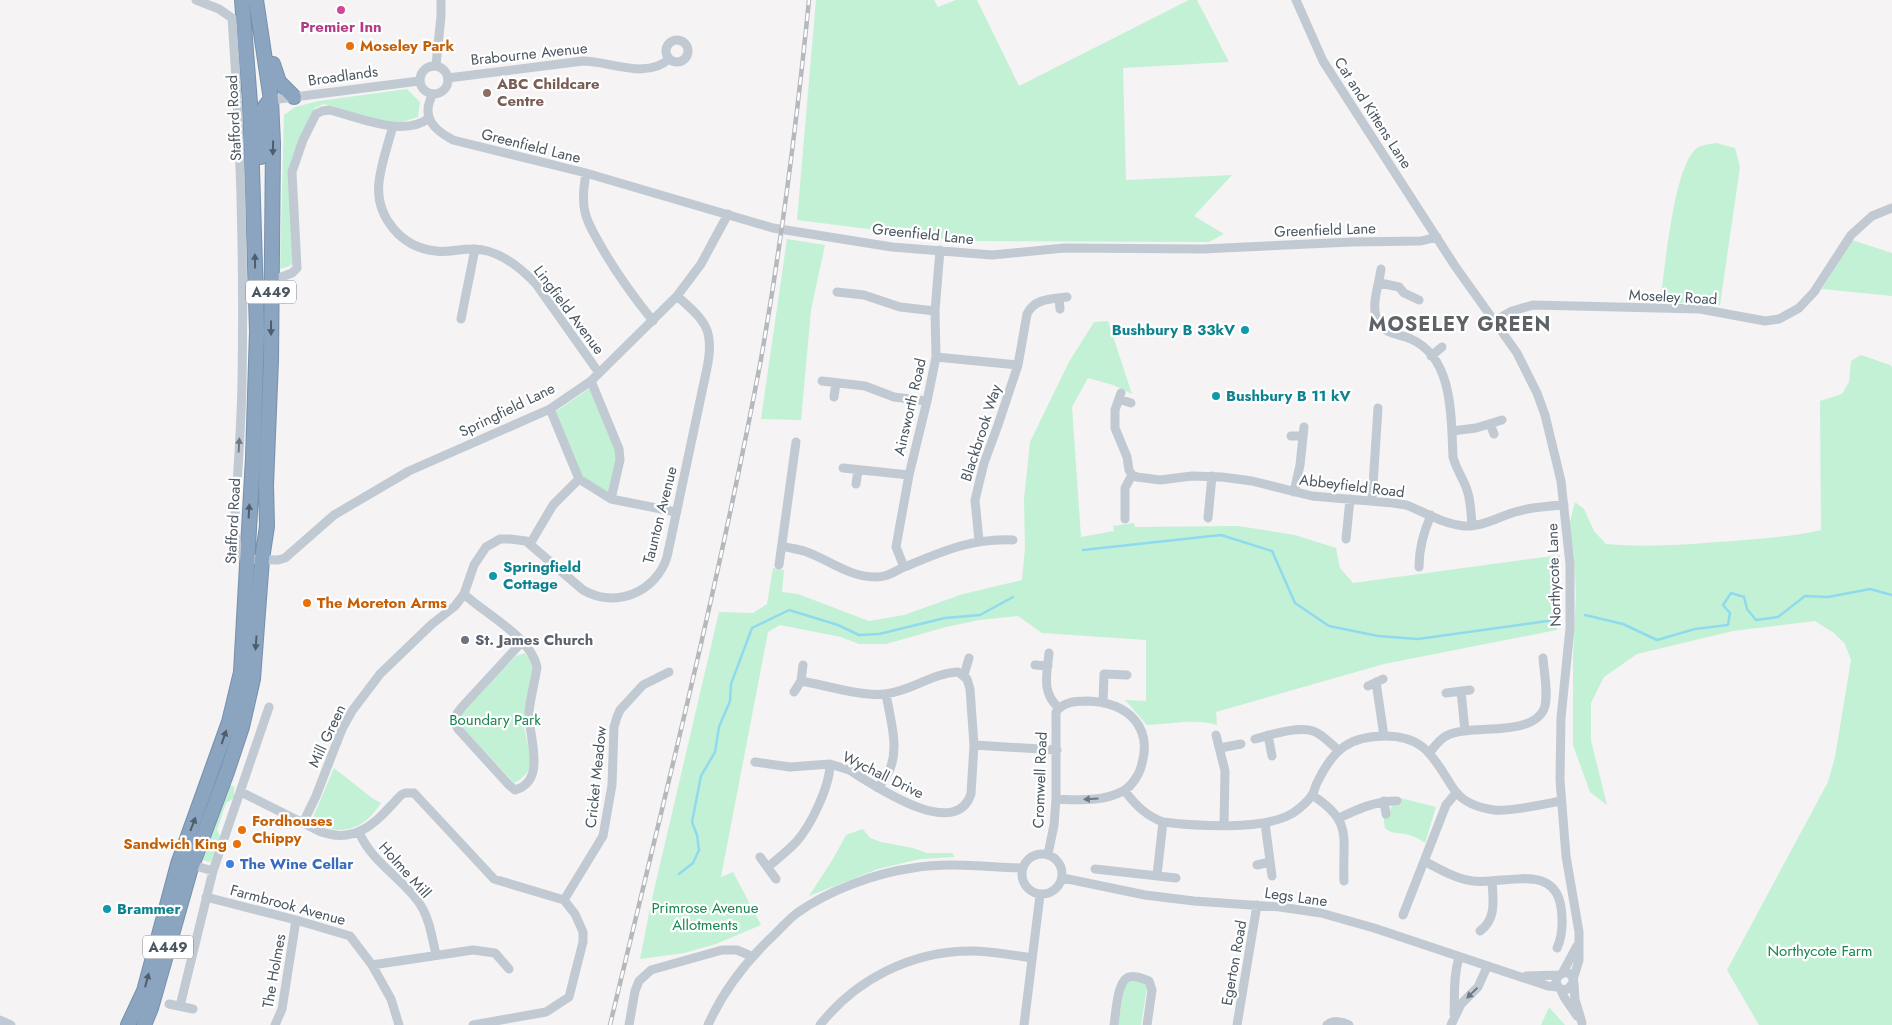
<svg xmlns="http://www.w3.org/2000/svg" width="1892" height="1025" viewBox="0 0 1892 1025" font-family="Jost,sans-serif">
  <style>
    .green { fill: #c3f1d5 }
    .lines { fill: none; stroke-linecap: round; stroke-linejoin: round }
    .stream { stroke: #90daee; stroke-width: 2.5 }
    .highway-casing { stroke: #7690ad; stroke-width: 16 }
    .minor { stroke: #c1cad2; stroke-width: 9 }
    .highway { stroke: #8ba5c1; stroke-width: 14 }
    .rail-casing { stroke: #b5b8bd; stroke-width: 4.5 }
    .rail { stroke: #fff; stroke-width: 2.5; stroke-dasharray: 8; stroke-linecap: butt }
    .oneway { fill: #505e6b }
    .oneway2 { fill: #6e7983 }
    .hotel-dot { fill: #d1479c; stroke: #fff; stroke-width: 2 }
    .food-dot { fill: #e8710a; stroke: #fff; stroke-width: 2 }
    .education-dot { fill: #8d6e63; stroke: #fff; stroke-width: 2 }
    .culture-dot { fill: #0f9aa8; stroke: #fff; stroke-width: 2 }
    .worship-dot { fill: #6b7280; stroke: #fff; stroke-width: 2 }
    .shop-dot { fill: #3f7fe0; stroke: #fff; stroke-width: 2 }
    .labels { text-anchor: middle; stroke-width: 4.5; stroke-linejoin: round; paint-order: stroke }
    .shield { fill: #fff; stroke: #808990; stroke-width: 1 }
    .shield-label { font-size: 14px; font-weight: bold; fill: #4a5661 }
    .hotel-label { font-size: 15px; font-weight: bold; fill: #b23c85; stroke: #fff }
    .food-label { font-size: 15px; font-weight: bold; fill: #c56008; stroke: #fff; text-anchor: start }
    .street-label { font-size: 15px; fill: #4a5661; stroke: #fff }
    .education-label { font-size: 15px; font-weight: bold; fill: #785e54; stroke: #fff; text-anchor: start }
    .culture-label { font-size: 15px; font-weight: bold; fill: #0d838f; stroke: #fff; text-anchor: start }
    .worship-label { font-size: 15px; font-weight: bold; fill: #5b616d; stroke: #fff; text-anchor: start }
    .park-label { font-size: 15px; fill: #17864f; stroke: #fff }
    .shop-label { font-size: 15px; font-weight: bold; fill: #366cbe; stroke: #fff; text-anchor: start }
    .district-label { font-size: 20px; font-weight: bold; letter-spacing: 1px; fill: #5f6368; stroke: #fff }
  </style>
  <rect width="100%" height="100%" fill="#f5f3f3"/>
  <path class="green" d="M816,0H934L938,7L956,0H977L1019,86L1189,0H1197L1229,62L1123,68L1126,180L1232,175L1194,216L1224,234L1209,242L964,241L797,220Z
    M407,89L420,102L418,117L393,125L324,104L315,108L290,166L295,261L290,266L280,269L284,115L295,107L319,101Z
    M1716,143L1735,148L1740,167L1720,305L1660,302C1665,271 1673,166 1697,148C1702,145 1710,144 1716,143Z
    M787,239L825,245L811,310L801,420L761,419Z
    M1852,240L1892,253V296L1822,289Z
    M1108,321L1132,394L1113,385L1088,378L1072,407L1081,537L1114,531L1113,526L1134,523L1135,527L1238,526L1295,535L1336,548L1340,568L1353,583L1560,555L1557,630L1384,664L1216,712L1217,725C1195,718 1169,724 1147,725L1125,700L1146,701V640L1042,633L1018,616L979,620L946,627L886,644H859L841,637L780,625L768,632L721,877L733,872L761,925L716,944L684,953L640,959L651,903L719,612L753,613L767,604L773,568L784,570L782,592L798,594L869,621L904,615L963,594L1022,580L1025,548L1024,499L1030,442L1069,362L1094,322Z
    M1861,355L1890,365L1892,367V1025H1759L1727,970L1828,782L1835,757L1851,660L1845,644L1834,633L1815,621L1733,631L1637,654L1604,677L1591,703V741L1607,805L1590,792L1573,745V656L1576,595L1574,554L1569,526L1575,502L1584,509L1594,531L1606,544C1649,548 1691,544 1733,541C1762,538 1792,537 1821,530L1820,401L1842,394L1849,382L1851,361Z
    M593,386L618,459L610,495L580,477L555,412Z
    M525,653L531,659L533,668C530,685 525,704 524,721C524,746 544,768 514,783L461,726L458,719L463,711L516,656Z
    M334,768L372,798L381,803C363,831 341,837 311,822Z
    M229,784L234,787V798L226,803L217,830L220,836L213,861L208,862L202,859V851Z
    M1400,798L1436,807L1425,843C1419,839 1413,835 1405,834C1396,832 1394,835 1385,828L1383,814L1389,813L1392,806L1401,805Z
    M863,829L870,838L881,842L913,848L927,853H952L955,857L920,859L878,869L809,896L833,859L846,835Z
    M1137,980L1144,983L1147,988L1141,1025H1118L1125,985L1130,981Z
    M1549,1007L1565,1025H1541Z"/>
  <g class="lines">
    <path class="stream" d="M1083,550L1221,535L1272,551L1295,603L1329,626L1378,636L1418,639L1555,620
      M1585,615L1623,624L1657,640L1695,629L1728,625L1730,613L1723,605L1731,593L1744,597L1747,609L1756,620L1778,617L1805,596L1828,597L1870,589L1892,595
      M679,874L693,863L699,850L697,835L692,822L701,776L715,752L719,727L730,701L731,684L752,628L789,610L838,625L859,635L879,634L945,618L980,615L1013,597"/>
    <defs>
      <path id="highway" d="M273,64L279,82L294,97
        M261,157C262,141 256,109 271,100
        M128,1025L144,991L178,864L229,722L241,672L253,458L257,331L250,103L242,0
        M144,1025L151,1008L190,871L227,772L242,727L253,679L262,559L267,526L266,485L271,360L273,143L271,100L256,0"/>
    </defs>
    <use href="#highway" class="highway-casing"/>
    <path class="minor" d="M196,0L219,9L232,18C241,140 244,262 242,384C241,433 237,482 234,531L239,552L247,559L278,560L285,558L334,515L409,471L550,409L591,381L677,296L701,264L728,214
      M1296,0L1323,61L1455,266L1517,353L1537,393L1545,415L1561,481L1570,564V628L1561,718L1560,780L1566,856L1579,932V960L1573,980
      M666 51a11 11 0 1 1 22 0a11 11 0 1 1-22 0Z
      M436,65L441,16V0
      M420 80a14 14 0 1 1 28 0a14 14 0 1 1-28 0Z
      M448,78L583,61C610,61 646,80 669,59
      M433,94C420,117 434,130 453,140L586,173L773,228L892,247L992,255L1064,248L1203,249L1352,242L1421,241L1437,237
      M271,100L419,81
      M393,126C388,144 381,164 379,182C375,217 402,248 436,251C447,253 459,249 471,249C496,248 519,266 536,284L599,373
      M586,173C584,186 582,199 585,212C587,222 593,232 598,241C614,270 632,295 653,321
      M1381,269C1379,285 1370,306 1378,322C1384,334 1400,334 1411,339C1454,358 1451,418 1453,457C1456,469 1463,478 1467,490C1471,501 1471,514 1472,526
      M271,281L292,273L297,268L292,172L303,140L316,114L322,111L329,110C358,117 404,138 429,118
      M1380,283L1399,287L1404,293L1419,300
      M837,292L864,295L900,307L935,311
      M1059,298L1060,309
      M461,319L475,249
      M1495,321L1512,311L1533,305L1700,309L1765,321L1779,319L1799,308L1814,292L1851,235L1872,216L1892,208
      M1431,356L1442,347
      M936,357L1018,365
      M591,381L619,449L620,460L611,499
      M822,381L865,386L894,397L927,401
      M1121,393L1115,410V428L1127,457L1129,470L1132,475L1137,477L1160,480L1192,476L1222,477L1252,481L1312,496L1393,503L1406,505C1425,512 1443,524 1464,526C1482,527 1498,517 1515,512C1531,507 1548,506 1564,505
      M834,397L836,383
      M1119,399L1131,403
      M550,409L579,479L611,499L676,512
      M1490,424L1494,434
      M1452,431L1476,428L1502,420
      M1291,436H1303
      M843,468L909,475
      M856,484L858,470
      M1294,492L1300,465L1304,427
      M1372,501L1378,408
      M1208,518L1212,476
      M1125,519V488L1132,475
      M1346,539L1350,499
      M979,541L975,500L984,463L998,425L1018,365L1027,314C1035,298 1051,299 1067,297
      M530,544L553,505L579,479
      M782,546C789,548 797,549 804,551C828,559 849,577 875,577C890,577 895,570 907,566C943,551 973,538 1013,540
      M779,565L796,442
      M904,567L896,547L909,475L927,401L936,357L935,311L940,250
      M1419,567C1419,548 1423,533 1431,515
      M464,594C485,614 531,637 537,667C535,682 530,698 529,713C528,735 548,781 515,790L509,785L458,729L453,719L462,707L522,642
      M1049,653C1047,674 1041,693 1059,708
      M1035,665L1048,666
      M964,675L969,658
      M801,681C824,685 864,697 885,694C910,692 932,673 958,672L967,679L970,689L974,745
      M1376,682L1384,736
      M1368,686L1383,679
      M1461,691L1465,731
      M794,692L801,681L803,665
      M1446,693L1470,690
      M1103,703L1104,674L1127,675
      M1216,735L1225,771L1224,825
      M1268,735L1272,756
      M1255,739C1270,735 1298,726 1313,731C1322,734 1330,743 1338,750
      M1220,748L1241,744
      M1430,752C1434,747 1440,739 1446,736C1470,723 1531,738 1544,709C1549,697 1544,672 1543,658
      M755,762L790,767L830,764L849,770C874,785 955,842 971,794L974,745L1057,750
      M878,788C882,782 886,777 889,771C900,749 890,718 886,694
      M1125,791C1135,805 1146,816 1163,822C1197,826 1263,831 1293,813C1299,809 1308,801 1312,795C1315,791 1315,785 1318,781C1333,750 1349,736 1385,736C1419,736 1430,751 1446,777C1450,783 1453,789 1457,793C1465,803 1481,808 1494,810C1509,812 1545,804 1561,801
      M241,792L319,831C357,846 377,821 401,795L405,793H414L494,879L564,900L575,914L583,932V942L569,997L546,1012L473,1025
      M1312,795C1354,822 1342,837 1344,881
      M1384,801L1386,814
      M1339,818C1358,809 1375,801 1397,801
      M303,823L316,796L342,729L352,711L380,674L432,624L455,606L464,594L474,565L486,547L500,539H510L526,541L583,590C616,609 656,592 667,557L707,368C715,329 705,321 677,296
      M1265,823L1272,876
      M359,832C371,861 399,876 417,900C429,915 432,937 436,955
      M1022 874a20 20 0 1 1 40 0a20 20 0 1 1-40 0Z
      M1048,854L1054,825L1056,799V712C1063,702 1075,701 1087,701C1127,702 1154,726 1141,767C1139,775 1131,787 1123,791C1103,802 1078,800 1056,799
      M760,857L776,879
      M1424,861C1439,869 1456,879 1473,881C1503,885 1554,862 1561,907C1563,921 1563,935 1557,948
      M192,865L213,871
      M1257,865L1270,862
      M768,867C777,859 788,851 797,841C811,825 830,786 830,764
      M1095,869L1176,878
      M1157,875L1163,822
      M1063,878L1145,895L1194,901L1280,907L1321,913L1374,928L1548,986L1558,987
      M206,897L296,920L350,936L372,965L391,999L399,1025
      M564,900L603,836L612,785L614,727L617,717L620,710L643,685L669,672
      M1403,915L1446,805L1456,793
      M1480,931C1497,919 1493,899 1492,881
      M372,965L473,950L495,953L509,969
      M1563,972L1577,946
      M1526,976L1559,975
      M1573,983L1568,989C1562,991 1557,988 1556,981C1558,973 1570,968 1573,979C1575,985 1574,992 1575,999C1577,1007 1580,1015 1582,1023
      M1560,988L1564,997L1577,1016
      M169,1004L193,1009
      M180,1006L213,871L269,707
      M1454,1014C1455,995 1453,976 1459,958
      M0,1020L11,1025
      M275,1025L282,1009L296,920
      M629,1025L635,991L639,981L651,970L722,950H737L751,956
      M708,1025C724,989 746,961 775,934C782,927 789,919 797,913C828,891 875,873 913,868C949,862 987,867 1023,868
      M820,1025C856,979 912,951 971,951C991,951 1012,955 1032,958
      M1024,1025L1040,895
      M1114,1025C1116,1014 1117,980 1129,977C1136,975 1143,979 1149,981L1152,990L1147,1025
      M1237,1025L1257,905
      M1327,1025C1333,1020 1342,1021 1349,1025
      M1451,1025L1461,1004L1478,987L1487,967"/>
    <use href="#highway" class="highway"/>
    <defs>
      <path id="rail" d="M610,1025C663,804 719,583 761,359C782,240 797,120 809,0"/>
    </defs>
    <use href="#rail" class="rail-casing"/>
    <use href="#rail" class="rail"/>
  </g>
  <defs><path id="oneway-solid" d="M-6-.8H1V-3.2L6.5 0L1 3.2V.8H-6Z" transform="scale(1.25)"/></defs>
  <g class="oneway">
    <use href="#oneway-solid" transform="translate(273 148) rotate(91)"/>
    <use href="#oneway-solid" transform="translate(255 261) rotate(-91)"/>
    <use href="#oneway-solid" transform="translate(271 328) rotate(90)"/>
    <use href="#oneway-solid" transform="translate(249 511) rotate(-87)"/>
    <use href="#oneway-solid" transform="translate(256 643) rotate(94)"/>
    <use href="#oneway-solid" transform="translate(224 737) rotate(-71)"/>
    <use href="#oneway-solid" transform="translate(193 824) rotate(-69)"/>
    <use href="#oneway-solid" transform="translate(147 980) rotate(-75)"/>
  </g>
  <g class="oneway2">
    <use href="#oneway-solid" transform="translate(239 445) rotate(-87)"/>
    <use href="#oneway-solid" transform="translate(1091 799) rotate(176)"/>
    <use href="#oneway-solid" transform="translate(1472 993) rotate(136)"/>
  </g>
  <circle class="hotel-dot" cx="341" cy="10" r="5"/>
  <g class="food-dot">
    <circle cx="350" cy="46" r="5"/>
    <circle cx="307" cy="603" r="5"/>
    <circle cx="242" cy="830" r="5"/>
    <circle cx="237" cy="844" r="5"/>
  </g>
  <circle class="education-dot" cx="487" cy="93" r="5"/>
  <g class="culture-dot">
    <circle cx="1245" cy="330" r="5"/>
    <circle cx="1216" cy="396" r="5"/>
    <circle cx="493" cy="576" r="5"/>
    <circle cx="107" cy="909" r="5"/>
  </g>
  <circle class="worship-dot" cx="465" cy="640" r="5"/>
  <circle class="shop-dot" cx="230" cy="864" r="5"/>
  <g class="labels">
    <g class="shield">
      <rect x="246" y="280.5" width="50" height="23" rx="4"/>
      <rect x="143" y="935.5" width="50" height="23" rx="4"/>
    </g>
    <g class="shield-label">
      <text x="271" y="297">A449</text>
      <text x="168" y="952">A449</text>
    </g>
    <g class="hotel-label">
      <text x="341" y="32">Premier Inn</text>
    </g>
    <g class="food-label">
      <text x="360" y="51">Moseley Park</text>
      <text x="317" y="608">The Moreton Arms</text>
      <text x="252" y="826">Fordhouses<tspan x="252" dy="17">Chippy</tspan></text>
      <text x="227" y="849" text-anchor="end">Sandwich King</text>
    </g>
    <g class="street-label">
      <text transform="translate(529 54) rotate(-6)" y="5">Brabourne Avenue</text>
      <text transform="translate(343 76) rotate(-8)" y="5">Broadlands</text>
      <text transform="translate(1373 113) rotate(57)" y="5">Cat and Kittens Lane</text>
      <text transform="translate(234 118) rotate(-93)" y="5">Stafford Road</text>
      <text transform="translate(531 146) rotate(14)" y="5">Greenfield Lane</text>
      <text transform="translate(1325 230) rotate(-2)" y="5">Greenfield Lane</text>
      <text transform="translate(923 234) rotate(6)" y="5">Greenfield Lane</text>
      <text transform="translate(1673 297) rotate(3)" y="5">Moseley Road</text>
      <text transform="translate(569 310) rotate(53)" y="5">Lingfield Avenue</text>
      <text transform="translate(910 407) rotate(-77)" y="5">Ainsworth Road</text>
      <text transform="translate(507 410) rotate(-26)" y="5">Springfield Lane</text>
      <text transform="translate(981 433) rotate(-72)" y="5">Blackbrook Way</text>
      <text transform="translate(1352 486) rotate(7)" y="5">Abbeyfield Road</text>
      <text transform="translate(660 515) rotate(-76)" y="5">Taunton Avenue</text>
      <text transform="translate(233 521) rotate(-87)" y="5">Stafford Road</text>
      <text transform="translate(1554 575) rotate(-92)" y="5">Northycote Lane</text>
      <text transform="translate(327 736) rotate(-65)" y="5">Mill Green</text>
      <text transform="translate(883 775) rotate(26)" y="5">Wychall Drive</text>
      <text transform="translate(596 777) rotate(-84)" y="5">Cricket Meadow</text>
      <text transform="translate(1040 780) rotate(-88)" y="5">Cromwell Road</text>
      <text transform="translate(405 870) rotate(48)" y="5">Holme Mill</text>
      <text transform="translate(1296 897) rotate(8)" y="5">Legs Lane</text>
      <text transform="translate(288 905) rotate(15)" y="5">Farmbrook Avenue</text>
      <text transform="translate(1234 963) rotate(-80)" y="5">Egerton Road</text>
      <text transform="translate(274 971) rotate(-80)" y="5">The Holmes</text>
    </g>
    <g class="education-label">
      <text x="497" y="89">ABC Childcare<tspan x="497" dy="17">Centre</tspan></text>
    </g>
    <g class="culture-label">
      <text x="1235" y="335" text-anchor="end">Bushbury B 33kV</text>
      <text x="1226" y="401">Bushbury B 11 kV</text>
      <text x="503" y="572">Springfield<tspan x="503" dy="17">Cottage</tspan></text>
      <text x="117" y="914">Brammer</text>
    </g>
    <g class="worship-label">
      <text x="475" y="645">St. James Church</text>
    </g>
    <g class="park-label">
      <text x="495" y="725">Boundary Park</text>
      <text x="705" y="913">Primrose Avenue<tspan x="705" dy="17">Allotments</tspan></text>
      <text x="1820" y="956">Northycote Farm</text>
    </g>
    <g class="shop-label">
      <text x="240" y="869">The Wine Cellar</text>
    </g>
    <g class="district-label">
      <text x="1460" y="331">MOSELEY GREEN</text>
    </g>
  </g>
</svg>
